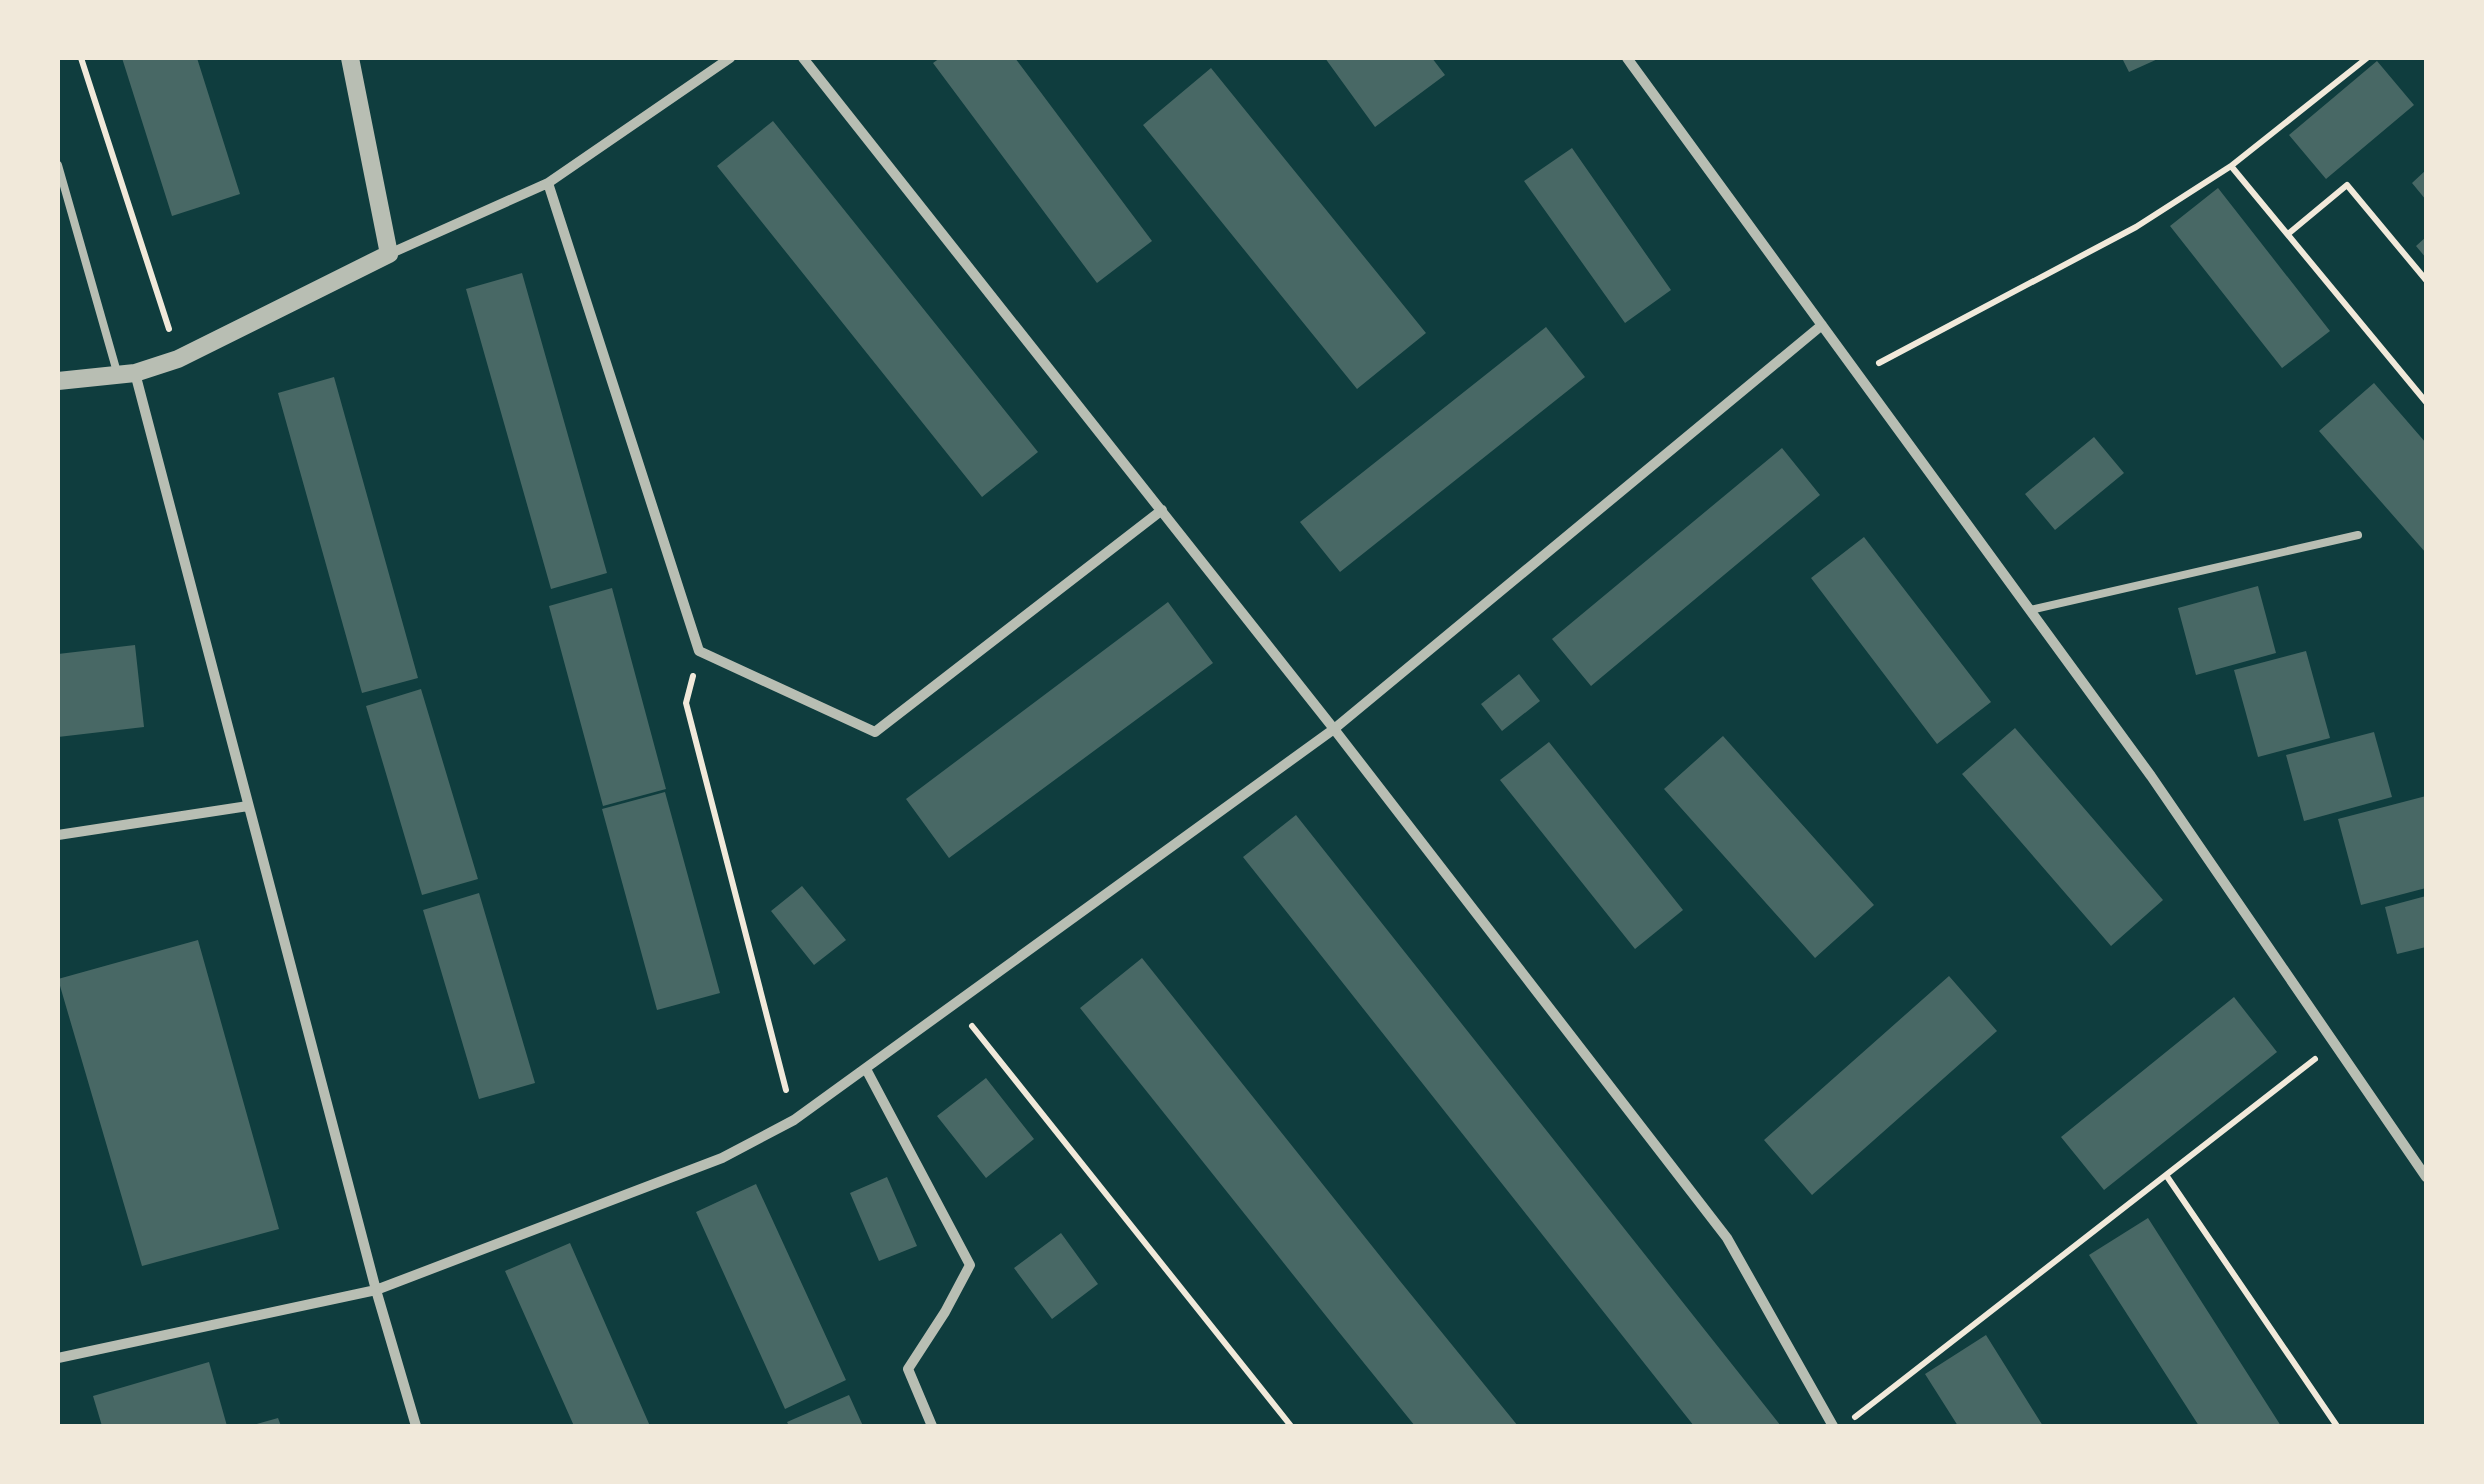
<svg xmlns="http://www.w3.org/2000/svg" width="2484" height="1484" viewBox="0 0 2484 1484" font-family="Rubik,sans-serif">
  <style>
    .building { fill: #486865 }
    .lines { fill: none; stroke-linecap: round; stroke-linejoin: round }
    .path { stroke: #f1e9da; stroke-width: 6 }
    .service { stroke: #b8beb3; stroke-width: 8 }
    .minor { stroke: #b8beb3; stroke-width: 10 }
    .tertiary { stroke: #b8beb3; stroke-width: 18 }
  </style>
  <rect width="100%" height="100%" fill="#0f3d3e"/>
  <path class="building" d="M122,58H197L240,194L172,216Z
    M940,58H1015L1152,241L1097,283L933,63Z
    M1325,58H1432L1445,75L1375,127Z
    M2122,58H2160L2129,72Z
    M2377,61L2414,105L2326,179L2289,135Z
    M1211,68L1426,333L1357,389L1143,125Z
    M773,121L1038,452L982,497L717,166Z
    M1572,148L1671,290L1625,323L1524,181Z
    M2426,170V200L2412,183Z
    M2218,188L2330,331L2282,368L2170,226Z
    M2426,237V258L2416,246Z
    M522,273L607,573L551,589L466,289Z
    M1546,327L1585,377L1340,572L1300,522Z
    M334,377L418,678L362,693L278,393Z
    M2374,383L2426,443V553L2319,431Z
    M2094,437L2124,473L2055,530L2025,494Z
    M1782,448L1820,495L1591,686L1552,639Z
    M1864,537L1991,702L1937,744L1811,578Z
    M2258,586L2276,653L2196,675L2178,608Z
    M612,588L666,789L603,806L549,606Z
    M1168,602L1213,663L949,858L906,799Z
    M135,645L144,727L58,737V654Z
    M2306,651L2330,738L2258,757L2234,670Z
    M1519,674L1540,701L1502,731L1481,704Z
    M421,689L478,879L422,895L366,706Z
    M2015,728L2163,900L2111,946L1962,774Z
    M2374,732L2392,797L2304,821L2286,755Z
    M1723,736L1874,905L1815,958L1664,789Z
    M1549,742L1683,910L1635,949L1500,780Z
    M665,792L720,993L657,1010L602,809Z
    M2426,796V888L2361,905L2338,819Z
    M1296,815L1781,1426H1694L1243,857Z
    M802,886L846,940L814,965L771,911Z
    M479,893L535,1083L479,1099L423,910Z
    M2426,896V947L2397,954L2385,907Z
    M198,940L279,1229L142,1266L58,979Z
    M1142,958L1400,1281L1518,1426H1415L1338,1331L1080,1008Z
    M1949,976L1997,1031L1812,1195L1764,1140Z
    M2234,997L2277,1052L2104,1190L2061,1137Z
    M986,1078L1034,1139L986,1178L937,1116Z
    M887,1177L917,1246L879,1261L850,1193Z
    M756,1184L846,1380L785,1409L696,1212Z
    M2148,1218L2281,1426H2199L2089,1255Z
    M1061,1233L1098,1284L1052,1319L1014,1268Z
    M570,1243L650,1426H574L505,1271Z
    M1986,1335L2043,1426H1958L1925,1374Z
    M209,1362L227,1426H102L93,1396Z
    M849,1395L863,1426H789L787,1422Z
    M278,1418L281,1426H253V1425Z"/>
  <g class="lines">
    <path class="path" d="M81,58L169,329
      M2367,58L2231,166L2426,402
      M2288,234L2347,185L2426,280
      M1879,363L2136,227L2231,166
      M693,676L686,703L786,1090
      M972,1026L1291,1426
      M2166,1175L2337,1426
      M1855,1417L2315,1059"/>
    <path class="service" d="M58,165L117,372
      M2030,610L2358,535"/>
    <path class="minor" d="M803,58L1334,729L1727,1238L1833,1426
      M1627,58L2151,776L2426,1177
      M548,183L699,651L875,732L1162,510
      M389,254L548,183L730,58
      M135,373L376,1290L416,1426
      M58,835L248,806
      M866,1069L970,1265L945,1312L908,1369L932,1426
      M58,1358L376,1290L722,1158L794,1120L1334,729L1822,325"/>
    <path class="tertiary" d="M58,381L135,373L178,359L389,254L350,58"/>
  </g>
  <rect width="2484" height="1484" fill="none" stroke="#f1e9da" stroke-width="120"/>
</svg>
